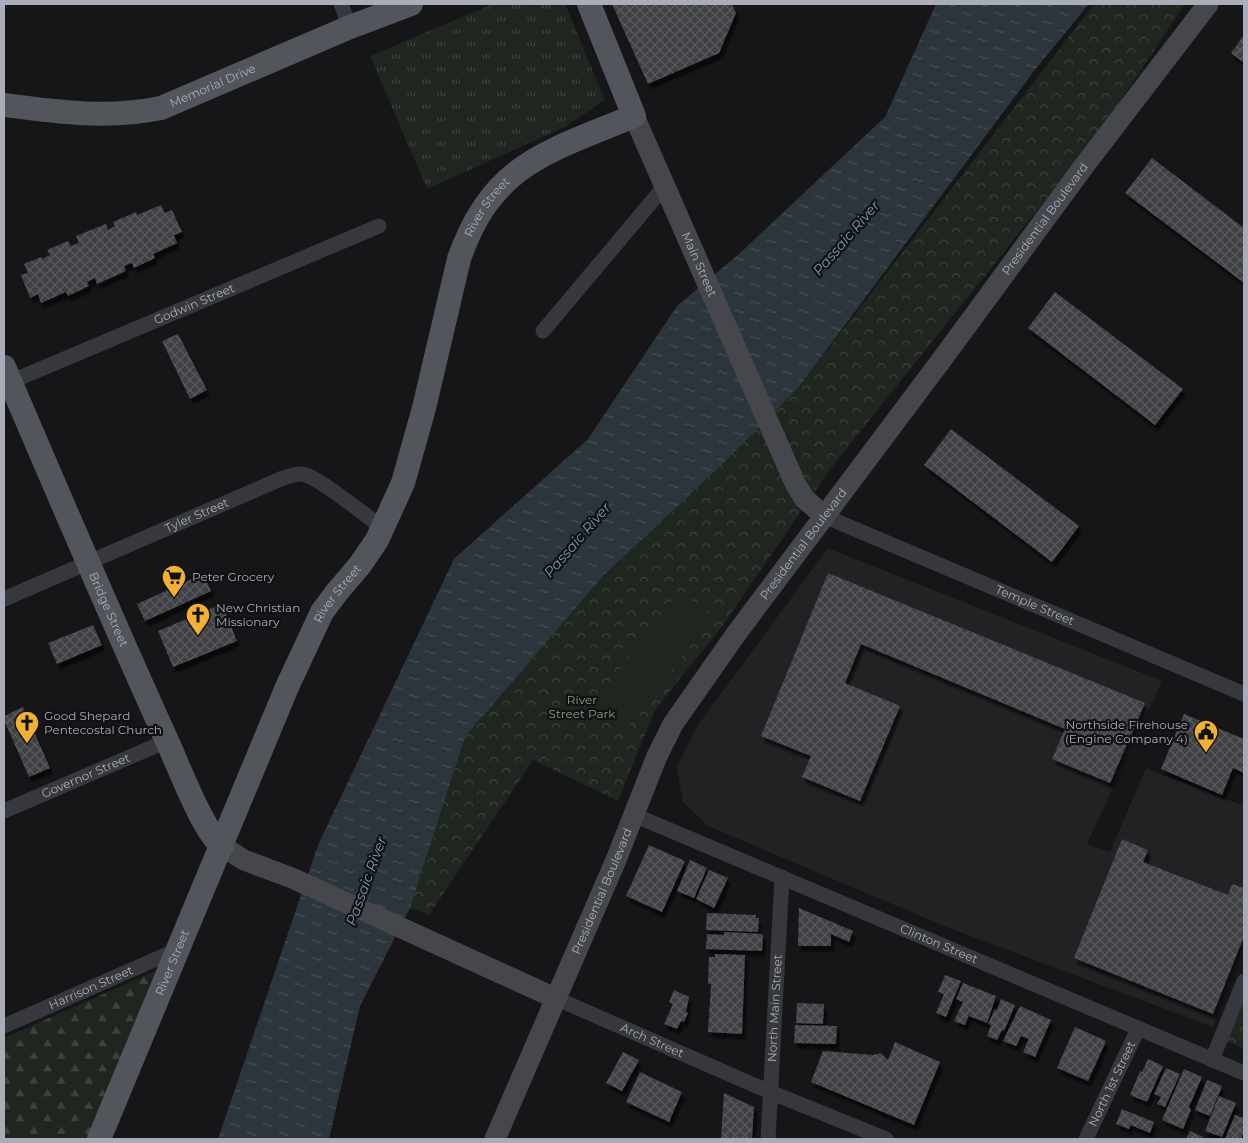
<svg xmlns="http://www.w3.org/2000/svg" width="1248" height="1143" viewBox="0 0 1248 1143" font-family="Montserrat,sans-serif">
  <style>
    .built { fill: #222225 }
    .grass { fill: url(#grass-tufts) }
    .forest { fill: url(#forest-firs) }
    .park { fill: url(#park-crowns) }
    .pitch { fill: #1e261f }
    .water { fill: url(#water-ripples) }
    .building { fill: url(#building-cross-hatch); filter: url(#shadow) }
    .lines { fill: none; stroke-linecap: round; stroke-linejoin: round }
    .street { stroke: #37383d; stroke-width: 15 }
    .secondary { stroke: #45474d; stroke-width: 21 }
    .primary { stroke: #53555c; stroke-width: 24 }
    .labels { text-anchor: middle; stroke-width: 4.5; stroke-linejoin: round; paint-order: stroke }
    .street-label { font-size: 12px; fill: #a8adb8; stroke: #111113 }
    .poi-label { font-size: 12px; fill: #a8adb8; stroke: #111113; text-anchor: start }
    .park-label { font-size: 12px; fill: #7fa381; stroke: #111113 }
    .water-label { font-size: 14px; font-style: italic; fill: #7f9bb3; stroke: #111113 }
  </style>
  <defs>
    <pattern id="grass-tufts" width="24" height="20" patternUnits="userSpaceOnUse" patternTransform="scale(1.25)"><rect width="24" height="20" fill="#1e261f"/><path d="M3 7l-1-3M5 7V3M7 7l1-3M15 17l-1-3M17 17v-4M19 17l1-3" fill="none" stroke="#3c433d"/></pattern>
    <pattern id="forest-firs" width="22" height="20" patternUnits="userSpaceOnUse" patternTransform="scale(1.25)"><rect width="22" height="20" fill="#1e261f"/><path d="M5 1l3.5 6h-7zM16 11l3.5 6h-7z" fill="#3c433d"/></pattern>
    <pattern id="park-crowns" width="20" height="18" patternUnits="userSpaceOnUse" patternTransform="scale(1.25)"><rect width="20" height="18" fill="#1e261f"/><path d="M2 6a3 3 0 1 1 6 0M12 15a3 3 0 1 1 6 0" fill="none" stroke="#3c433d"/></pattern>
    <pattern id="water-ripples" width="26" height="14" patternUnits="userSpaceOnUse" patternTransform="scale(1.25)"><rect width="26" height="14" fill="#2c353c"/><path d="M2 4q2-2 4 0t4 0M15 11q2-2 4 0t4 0" fill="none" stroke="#485056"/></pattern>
    <pattern id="building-cross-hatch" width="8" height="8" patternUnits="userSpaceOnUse" patternTransform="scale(1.25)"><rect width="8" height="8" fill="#404145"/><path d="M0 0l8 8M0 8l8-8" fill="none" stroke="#595a5e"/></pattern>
    <filter id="shadow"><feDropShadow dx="3" dy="5.5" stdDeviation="1" flood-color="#0009"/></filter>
  </defs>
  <rect width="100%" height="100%" fill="#161618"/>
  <path class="built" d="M828,548L1162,681L1087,844L1110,852L1146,768L1244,806V949L1213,1027L944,926L708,826L683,802L677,767L698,725Z"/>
  <path class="grass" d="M493,4H565L605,100L565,127L427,189L370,56Z"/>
  <path class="forest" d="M155,971L87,1139H5L4,1136V1038Z"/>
  <path class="park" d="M1094,4H1185L1099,133L828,472L724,624L655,710L618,801L533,760L429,915L410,908L465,737L604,575L798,388Z
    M1244,995V1049L1224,1040Z"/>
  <path class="pitch" d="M680,591L713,616L624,732L591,707Z"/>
  <path class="water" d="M936,4H1089L1034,71L798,388L715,471L604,575L465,737L410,908L360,1006L329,1139H218L318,845L454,559L588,439L677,306L740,253L885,117Z"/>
  <path class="building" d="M612,4H732L736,13L719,53L648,84Z
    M1244,35V63L1231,53Z
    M1152,158L1244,228V283L1125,193Z
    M161,205L165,213L172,210L182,232L174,235L177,243L153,254L155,258L134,268L132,263L124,266L126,271L97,284L95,278L87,282L89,286L68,296L66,292L41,303L38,294L30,298L21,275L28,273L24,264L41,257L42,259L50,255L47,250L68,241L71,246L79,243L76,236L106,224L108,230L115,226L113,222L136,212L137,215Z
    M1055,292L1183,389L1155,425L1028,328Z
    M178,334L207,390L190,399L162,341Z
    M951,429L1079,526L1052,562L924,465Z
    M828,573L1145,703L1110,783L1052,759L1065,729L861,644L845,683L900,706L860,801L802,777L811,756L761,736Z
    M203,574L211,591L145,621L137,604Z
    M222,604L237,641L173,667L158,631Z
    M93,625L102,645L57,664L48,643Z
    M23,707L50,768L29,777L4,720V716Z
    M1184,714L1244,739V773L1233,768L1222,795L1161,769Z
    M1122,839L1148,850L1143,862L1228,895L1232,884L1244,888V936L1213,1014L1074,958Z
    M649,845L685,861L662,912L626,896Z
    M690,860L707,868L694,898L677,891Z
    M709,870L728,878L714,908L696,899Z
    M799,908L853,931L849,942L831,934V946H798Z
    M707,913L756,915V918H759L758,932L706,930Z
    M724,932L763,934L762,951L706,949L707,934L724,935Z
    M715,954L745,955L742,1034L708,1032L711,984H708L709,957H715Z
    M945,975L961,981L946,1017L936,1013L944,994L938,992Z
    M963,983L996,996L987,1023L969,1016L973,1005L965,1025L954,1021L963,1002L956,999Z
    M674,990L689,997L686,1012L688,1013L684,1022L681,1021L677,1029L664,1024L673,1004L669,1002Z
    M1001,999L1015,1005L1004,1031L1002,1030L997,1040L987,1036L991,1025L988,1024L995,1009L997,1010Z
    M797,1003L824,1004L823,1024L796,1023Z
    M1020,1006L1051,1020L1035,1057L1023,1052L1029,1039L1021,1036L1016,1046L1003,1041Z
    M795,1025L837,1026L836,1044L794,1043Z
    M1075,1027L1106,1041L1088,1081L1057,1068Z
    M895,1042L940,1062L914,1125L811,1082L823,1051L873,1055L881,1053L888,1060Z
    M623,1052L639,1060L622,1091L606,1083Z
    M1148,1059L1163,1066L1147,1102L1130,1095L1140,1071L1142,1072Z
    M1166,1068L1180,1074L1165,1107L1157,1104L1161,1097L1154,1094Z
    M1184,1069L1202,1077L1189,1107L1191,1110L1183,1129L1162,1120Z
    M640,1072L682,1092L669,1122L626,1102Z
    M1207,1080L1222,1086L1210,1116L1195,1110Z
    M724,1093L754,1107L752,1139L721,1138Z
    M1219,1096L1236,1103L1222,1137L1205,1131Z
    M1122,1109L1154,1122L1150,1133L1131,1125L1129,1129L1116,1124Z
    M1235,1115L1244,1118V1131L1241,1139H1225Z
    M1190,1131L1203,1137L1202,1139H1186Z"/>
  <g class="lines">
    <g class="street">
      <path d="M341,4L350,27"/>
      <path d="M543,331L664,187"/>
      <path id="s1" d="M10,382L379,226"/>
      <path id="s2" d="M824,516L1244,694"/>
      <path id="s3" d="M4,599L283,478C289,476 295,474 302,474C318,476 367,517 383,528"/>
      <path id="s4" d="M4,811L167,741"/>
      <path id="s5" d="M634,815L1244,1073"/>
      <path id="s6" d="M555,998L770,1092L886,1139"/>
      <path id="s7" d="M4,1026L179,949"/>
      <path d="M1212,1060L1244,981"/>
      <path id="s8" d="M768,1139L782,877"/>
      <path id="s9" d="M1086,1139L1138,1029"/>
    </g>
    <g class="secondary">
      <path id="s10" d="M634,116L795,483L804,498L824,516"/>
      <path d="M222,846L244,860L292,878L555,998"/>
      <path id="s11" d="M495,1139L616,860L657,756L673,724L736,634L940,362L1084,166L1208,4"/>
    </g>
    <g class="primary">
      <path id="s12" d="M4,105C58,112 107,119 161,108L350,27L411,4"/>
      <path id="s13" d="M4,367C58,493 111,618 168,743C179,767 203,831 222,846"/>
      <path id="s14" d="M99,1139L287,687L322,612L337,592L360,565L377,540L403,483L424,408L459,259C492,163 548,152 634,116L589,4"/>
    </g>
  </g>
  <defs>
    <symbol id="supermarket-pin" viewBox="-11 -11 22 30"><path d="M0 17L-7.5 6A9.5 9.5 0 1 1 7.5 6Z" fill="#f2b134" stroke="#111113"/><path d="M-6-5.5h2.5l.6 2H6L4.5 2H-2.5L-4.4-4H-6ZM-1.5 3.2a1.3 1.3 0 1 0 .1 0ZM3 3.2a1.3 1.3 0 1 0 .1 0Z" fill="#111"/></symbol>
    <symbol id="church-pin" viewBox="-11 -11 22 30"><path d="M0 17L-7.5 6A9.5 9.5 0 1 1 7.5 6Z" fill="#f2b134" stroke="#111113"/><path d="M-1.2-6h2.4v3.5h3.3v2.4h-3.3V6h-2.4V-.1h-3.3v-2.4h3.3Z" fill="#111"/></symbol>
    <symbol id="civic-pin" viewBox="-11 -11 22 30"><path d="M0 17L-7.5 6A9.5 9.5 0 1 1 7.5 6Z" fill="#f2b134" stroke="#111113"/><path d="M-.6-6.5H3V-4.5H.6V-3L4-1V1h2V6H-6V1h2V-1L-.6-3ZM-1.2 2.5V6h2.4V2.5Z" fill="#111"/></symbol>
  </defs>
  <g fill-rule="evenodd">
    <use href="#supermarket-pin" x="160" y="563" width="28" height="38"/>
    <use href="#church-pin" x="184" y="601" width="28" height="38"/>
    <use href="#church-pin" x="13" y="709" width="28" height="38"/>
    <use href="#civic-pin" x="1192" y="718" width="28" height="38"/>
  </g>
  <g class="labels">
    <g class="street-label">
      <text dy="4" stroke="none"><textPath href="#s12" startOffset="214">Memorial Drive</textPath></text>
      <text dy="4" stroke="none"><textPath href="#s14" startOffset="1016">River Street</textPath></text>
      <text dy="4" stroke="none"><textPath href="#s11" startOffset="1079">Presidential Boulevard</textPath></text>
      <text dy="4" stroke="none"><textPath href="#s10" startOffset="162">Main Street</textPath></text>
      <text dy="4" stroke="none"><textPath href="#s1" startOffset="200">Godwin Street</textPath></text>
      <text dy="4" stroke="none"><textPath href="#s3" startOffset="210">Tyler Street</textPath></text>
      <text dy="4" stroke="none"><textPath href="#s11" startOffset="674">Presidential Boulevard</textPath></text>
      <text dy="4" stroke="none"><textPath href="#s14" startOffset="596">River Street</textPath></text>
      <text dy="4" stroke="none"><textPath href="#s2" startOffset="229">Temple Street</textPath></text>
      <text dy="4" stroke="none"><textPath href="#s13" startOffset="264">Bridge Street</textPath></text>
      <text dy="4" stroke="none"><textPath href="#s4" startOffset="89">Governor Street</textPath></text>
      <text dy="4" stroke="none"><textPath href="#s11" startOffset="270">Presidential Boulevard</textPath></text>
      <text dy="4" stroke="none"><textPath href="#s5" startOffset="331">Clinton Street</textPath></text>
      <text dy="4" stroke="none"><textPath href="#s14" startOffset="191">River Street</textPath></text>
      <text dy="4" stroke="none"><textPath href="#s7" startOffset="95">Harrison Street</textPath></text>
      <text dy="4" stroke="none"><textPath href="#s8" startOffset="131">North Main Street</textPath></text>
      <text dy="4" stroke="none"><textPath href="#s6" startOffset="106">Arch Street</textPath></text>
      <text dy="4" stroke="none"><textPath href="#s9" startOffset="61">North 1st Street</textPath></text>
    </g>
    <g class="poi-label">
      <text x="192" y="581">Peter Grocery</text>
      <text x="216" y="612">New Christian<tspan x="216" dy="14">Missionary</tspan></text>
      <text x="44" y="720">Good Shepard<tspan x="44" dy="14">Pentecostal Church</tspan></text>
      <text x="1188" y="729" text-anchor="end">Northside Firehouse<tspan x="1188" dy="14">(Engine Company 4)</tspan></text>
    </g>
    <g class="park-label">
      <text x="582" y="704">River<tspan x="582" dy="14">Street Park</tspan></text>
    </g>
    <g class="water-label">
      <text transform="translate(846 238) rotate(-49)" y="5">Passaic River</text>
      <text transform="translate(577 540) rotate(-49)" y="5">Passaic River</text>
      <text transform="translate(366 881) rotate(-70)" y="5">Passaic River</text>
    </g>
  </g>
  <rect width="1248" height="1143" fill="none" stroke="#a8adb8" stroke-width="10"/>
</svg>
